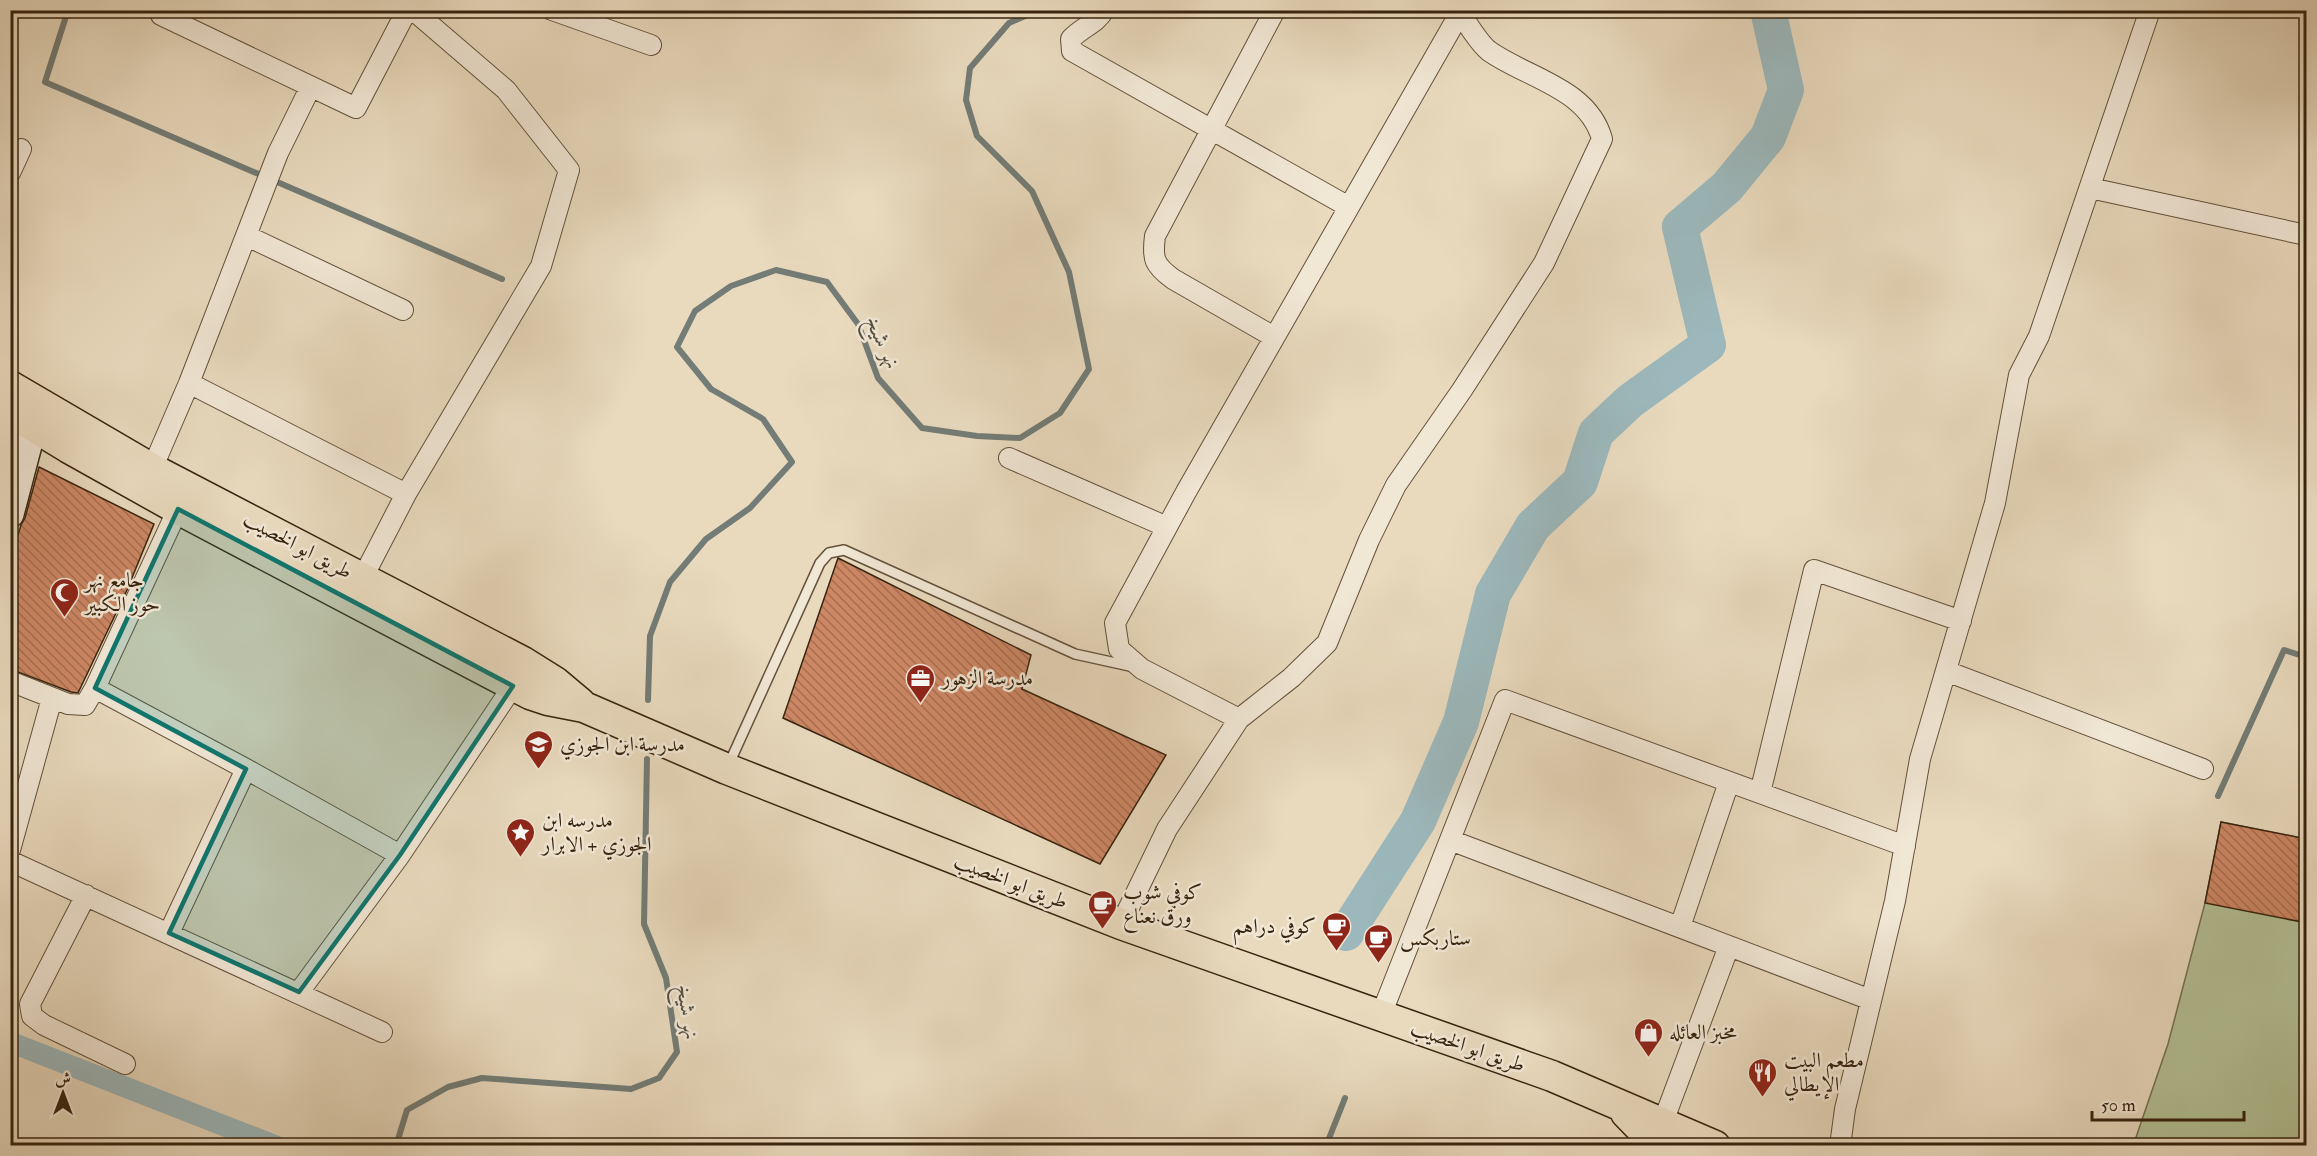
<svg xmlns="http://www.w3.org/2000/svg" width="2317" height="1156" viewBox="0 0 2317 1156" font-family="'IM FELL Double Pica',Amiri,serif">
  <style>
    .pitch { fill: #b3c094; stroke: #747251; stroke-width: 1.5 }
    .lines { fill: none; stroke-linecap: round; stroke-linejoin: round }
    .stream { stroke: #737c76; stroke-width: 6 }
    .canal { stroke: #9cb8bc; stroke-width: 21 }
    .river { stroke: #9cb8bc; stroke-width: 36 }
    .building { fill: url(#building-back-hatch); stroke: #36230e; stroke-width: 1.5 }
    .lane-casing { stroke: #63513a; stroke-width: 12 }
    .street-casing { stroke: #63513a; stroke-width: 22 }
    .secondary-casing { stroke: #36230e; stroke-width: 30 }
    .primary-casing { stroke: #36230e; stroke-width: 33 }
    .lane { stroke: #f1e7d5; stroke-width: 9 }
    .street { stroke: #f1e7d5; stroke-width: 20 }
    .secondary { stroke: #f1e7d5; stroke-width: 27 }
    .primary { stroke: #e9dabe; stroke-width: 30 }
    .marked { fill: #0f766e; fill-opacity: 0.2; stroke: #0f766e; stroke-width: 4.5; stroke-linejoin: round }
    .labels { text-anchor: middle; stroke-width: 5; stroke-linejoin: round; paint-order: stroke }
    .street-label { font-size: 21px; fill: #36230e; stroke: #f1e7d5 }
    .poi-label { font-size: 21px; fill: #36230e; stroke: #f1e7d5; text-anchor: start }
    .water-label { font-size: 22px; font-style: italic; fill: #555042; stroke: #f1e7d5 }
  </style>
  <defs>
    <pattern id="building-back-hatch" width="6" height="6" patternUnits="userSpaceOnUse" patternTransform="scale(1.5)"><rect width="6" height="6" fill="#cd8764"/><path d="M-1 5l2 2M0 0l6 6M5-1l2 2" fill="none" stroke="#a76e51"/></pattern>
  </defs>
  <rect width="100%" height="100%" fill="#e9dabe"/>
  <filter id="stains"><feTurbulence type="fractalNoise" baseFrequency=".00333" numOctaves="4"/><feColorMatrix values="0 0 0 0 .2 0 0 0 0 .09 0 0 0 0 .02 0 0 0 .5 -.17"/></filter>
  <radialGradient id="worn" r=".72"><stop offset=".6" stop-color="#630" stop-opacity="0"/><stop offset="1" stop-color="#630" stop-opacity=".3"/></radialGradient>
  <path class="pitch" d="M2221,822L2306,839V1145L2133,1146L2168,1044L2205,903Z"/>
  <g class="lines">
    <path class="stream" d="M68,10L45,82L502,279
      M648,700L650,636L670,582L706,539L750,508L792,462L763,419L711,389L677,347L695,311L731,286L776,270L827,282L858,324L878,378L922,428L977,436L1020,438L1060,413L1089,369L1069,272L1032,191L977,136L966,100L970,68L1009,23L1039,10
      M2218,796L2284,650L2306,657
      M396,1146L407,1110L448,1087L482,1078L631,1089L659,1078L677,1052L666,978L644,924L647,759
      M1326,1146L1345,1098"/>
    <path class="canal" d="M10,1042L276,1146"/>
    <path class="river" d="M1346,933L1418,821L1461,722L1493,594L1533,526L1580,482L1596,433L1630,401L1708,345L1680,227L1727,187L1768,137L1786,90L1768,10"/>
  </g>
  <path class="building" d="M39,467L154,524L127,590L78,693L71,692L10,669V561L21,525L25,518Z
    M838,558L1031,655L1022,689L1166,755L1100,864L783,718Z
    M2221,822L2307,839V923L2205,903Z"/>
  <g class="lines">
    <defs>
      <path id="lane" d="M728,766L820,563L829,553L844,550L1075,654L1134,667"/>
      <path id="street" d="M552,10L651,45
        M1104,10C1096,24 1082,27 1071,39L1072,51L1349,207
        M161,15L356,108L407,10
        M10,173L21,149
        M2090,188L2306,235
        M247,236L403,310
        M1274,337L1173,279C1154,265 1152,259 1155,236L1275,10
        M189,383L406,494
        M1009,458L1167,527
        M152,469L189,383L278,153L310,88
        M362,579L406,494L541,266L569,170L506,90L413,10
        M1946,671L2203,769
        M10,681L68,704L85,705L95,688L178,509
        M95,688L246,769L400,855
        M1239,719L1142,669L1119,649L1115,623L1186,492L1460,13
        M1760,793L1814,570L1961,621
        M1450,840L1871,1000
        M10,850L52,698
        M10,861L382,1032
        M86,895L30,1004L32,1016L44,1025L125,1064
        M1121,924L1167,829L1239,719L1291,678L1327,643L1369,540L1396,485L1462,390L1544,263L1602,139C1588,88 1527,78 1489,51C1480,44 1465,21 1459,10
        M1680,927L1729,782
        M169,933L246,769
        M299,992L400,855L513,686
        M1381,1015L1505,700L1905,846
        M1663,1122L1729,946
        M1840,1146L1845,1109L1895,901L1920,759L1995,503L2019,375L2039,336L2150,10"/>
      <path id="secondary" d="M10,514L33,426"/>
      <path id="primary" d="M10,386L152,469L523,662L555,682L580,703
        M10,412L69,448L178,509L530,694L548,700L584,707L727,769L1121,924L1552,1076L1715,1146
        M1626,1113L1658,1146"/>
    </defs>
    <use href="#lane" class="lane-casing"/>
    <use href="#street" class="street-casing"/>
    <use href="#secondary" class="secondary-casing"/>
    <use href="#primary" class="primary-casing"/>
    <use href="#lane" class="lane"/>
    <use href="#street" class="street"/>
    <use href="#secondary" class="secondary"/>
    <use href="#primary" class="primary"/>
  </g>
  <path class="marked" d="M178,509L513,686L400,855L299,992L169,933L246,769L95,688Z"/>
  <defs>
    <symbol id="mosque-pin" viewBox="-11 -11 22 30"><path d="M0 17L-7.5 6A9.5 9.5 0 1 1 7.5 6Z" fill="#8f2418" stroke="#f1e7d5"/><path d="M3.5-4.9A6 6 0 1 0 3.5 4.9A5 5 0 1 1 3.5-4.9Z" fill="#fff"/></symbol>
    <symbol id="office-pin" viewBox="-11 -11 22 30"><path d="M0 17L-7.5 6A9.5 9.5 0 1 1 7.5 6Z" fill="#8f2418" stroke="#f1e7d5"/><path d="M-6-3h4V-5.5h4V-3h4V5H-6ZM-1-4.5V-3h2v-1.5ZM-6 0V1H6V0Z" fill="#fff"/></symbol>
    <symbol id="school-pin" viewBox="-11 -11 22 30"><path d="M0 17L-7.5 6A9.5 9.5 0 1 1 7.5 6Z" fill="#8f2418" stroke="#f1e7d5"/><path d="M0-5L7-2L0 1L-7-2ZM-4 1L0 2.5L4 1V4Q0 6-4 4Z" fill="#fff"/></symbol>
    <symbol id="sight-pin" viewBox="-11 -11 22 30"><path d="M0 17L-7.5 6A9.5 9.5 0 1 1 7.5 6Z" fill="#8f2418" stroke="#f1e7d5"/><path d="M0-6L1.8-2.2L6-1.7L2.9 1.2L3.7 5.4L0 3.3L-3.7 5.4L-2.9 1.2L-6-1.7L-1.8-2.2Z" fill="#fff"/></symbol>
    <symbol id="cafe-pin" viewBox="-11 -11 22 30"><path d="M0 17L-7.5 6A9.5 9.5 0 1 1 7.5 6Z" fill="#8f2418" stroke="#f1e7d5"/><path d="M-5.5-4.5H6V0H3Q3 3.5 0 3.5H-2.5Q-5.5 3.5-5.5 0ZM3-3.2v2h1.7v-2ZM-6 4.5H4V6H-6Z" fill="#fff"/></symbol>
    <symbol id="shop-pin" viewBox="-11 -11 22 30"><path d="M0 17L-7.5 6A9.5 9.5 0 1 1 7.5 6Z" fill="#8f2418" stroke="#f1e7d5"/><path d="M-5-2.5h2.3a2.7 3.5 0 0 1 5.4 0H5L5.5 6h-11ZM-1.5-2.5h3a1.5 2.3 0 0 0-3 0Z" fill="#fff"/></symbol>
    <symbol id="restaurant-pin" viewBox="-11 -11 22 30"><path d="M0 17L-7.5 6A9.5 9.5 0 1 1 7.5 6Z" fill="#8f2418" stroke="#f1e7d5"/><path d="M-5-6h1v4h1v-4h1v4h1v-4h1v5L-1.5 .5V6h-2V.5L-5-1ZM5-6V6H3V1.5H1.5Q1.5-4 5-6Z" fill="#fff"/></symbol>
  </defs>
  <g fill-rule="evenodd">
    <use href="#mosque-pin" x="48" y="576" width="33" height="45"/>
    <use href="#office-pin" x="904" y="662" width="33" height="45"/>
    <use href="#school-pin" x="522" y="728" width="33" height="45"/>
    <use href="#sight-pin" x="504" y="816" width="33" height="45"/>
    <use href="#cafe-pin" x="1086" y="888" width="33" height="45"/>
    <use href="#cafe-pin" x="1320" y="910" width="33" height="45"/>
    <use href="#cafe-pin" x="1362" y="922" width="33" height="45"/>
    <use href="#shop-pin" x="1632" y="1016" width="33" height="45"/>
    <use href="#restaurant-pin" x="1746" y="1056" width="33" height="45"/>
  </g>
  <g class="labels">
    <g class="street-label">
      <text transform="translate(298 545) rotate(28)" y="7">طريق ابو الخصيب</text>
      <text transform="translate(1011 881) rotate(21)" y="7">طريق ابو الخصيب</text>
      <text transform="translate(1468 1046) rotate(19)" y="7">طريق ابو الخصيب</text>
    </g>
    <g class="poi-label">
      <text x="85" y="587">جامع نهر<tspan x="85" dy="24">حوز الكبير</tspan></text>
      <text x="942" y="685">مدرسة الزهور</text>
      <text x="560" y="751">مدرسة ابن الجوزي</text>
      <text x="542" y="827">مدرسه ابن<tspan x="542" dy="24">الجوزي + الابرار</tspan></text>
      <text x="1123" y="899">كوفي شوب<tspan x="1123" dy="24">ورق نعناع</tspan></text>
      <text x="1316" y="933" text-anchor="end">كوفي دراهم</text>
      <text x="1400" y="945">ستاربكس</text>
      <text x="1669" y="1039">مخبز العائله</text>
      <text x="1784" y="1067">مطعم البيت<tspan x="1784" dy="24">الإيطالي</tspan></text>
    </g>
    <g class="water-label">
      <text transform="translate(884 342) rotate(65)" y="8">نهر شيخ</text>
      <text transform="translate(689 1012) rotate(81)" y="8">نهر شيخ</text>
    </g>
  </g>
  <rect width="2317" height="1156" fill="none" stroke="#e9dabe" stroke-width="36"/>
  <rect x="12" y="12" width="2293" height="1132" fill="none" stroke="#36230e" stroke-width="3"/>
  <rect x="18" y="18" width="2281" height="1120" fill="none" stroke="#36230e" stroke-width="1.5"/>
  <g transform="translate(63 1093)" stroke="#f1e7d5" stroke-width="4.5" paint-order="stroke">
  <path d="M0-4.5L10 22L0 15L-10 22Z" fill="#36230e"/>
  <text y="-9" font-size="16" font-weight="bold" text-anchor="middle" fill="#36230e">ش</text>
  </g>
  <path d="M2092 1111v9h152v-9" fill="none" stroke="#36230e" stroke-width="3"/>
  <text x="2101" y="1111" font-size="18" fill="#36230e" stroke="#f1e7d5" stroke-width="4.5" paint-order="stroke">50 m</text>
  <rect width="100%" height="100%" filter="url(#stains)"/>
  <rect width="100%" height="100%" fill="url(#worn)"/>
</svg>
